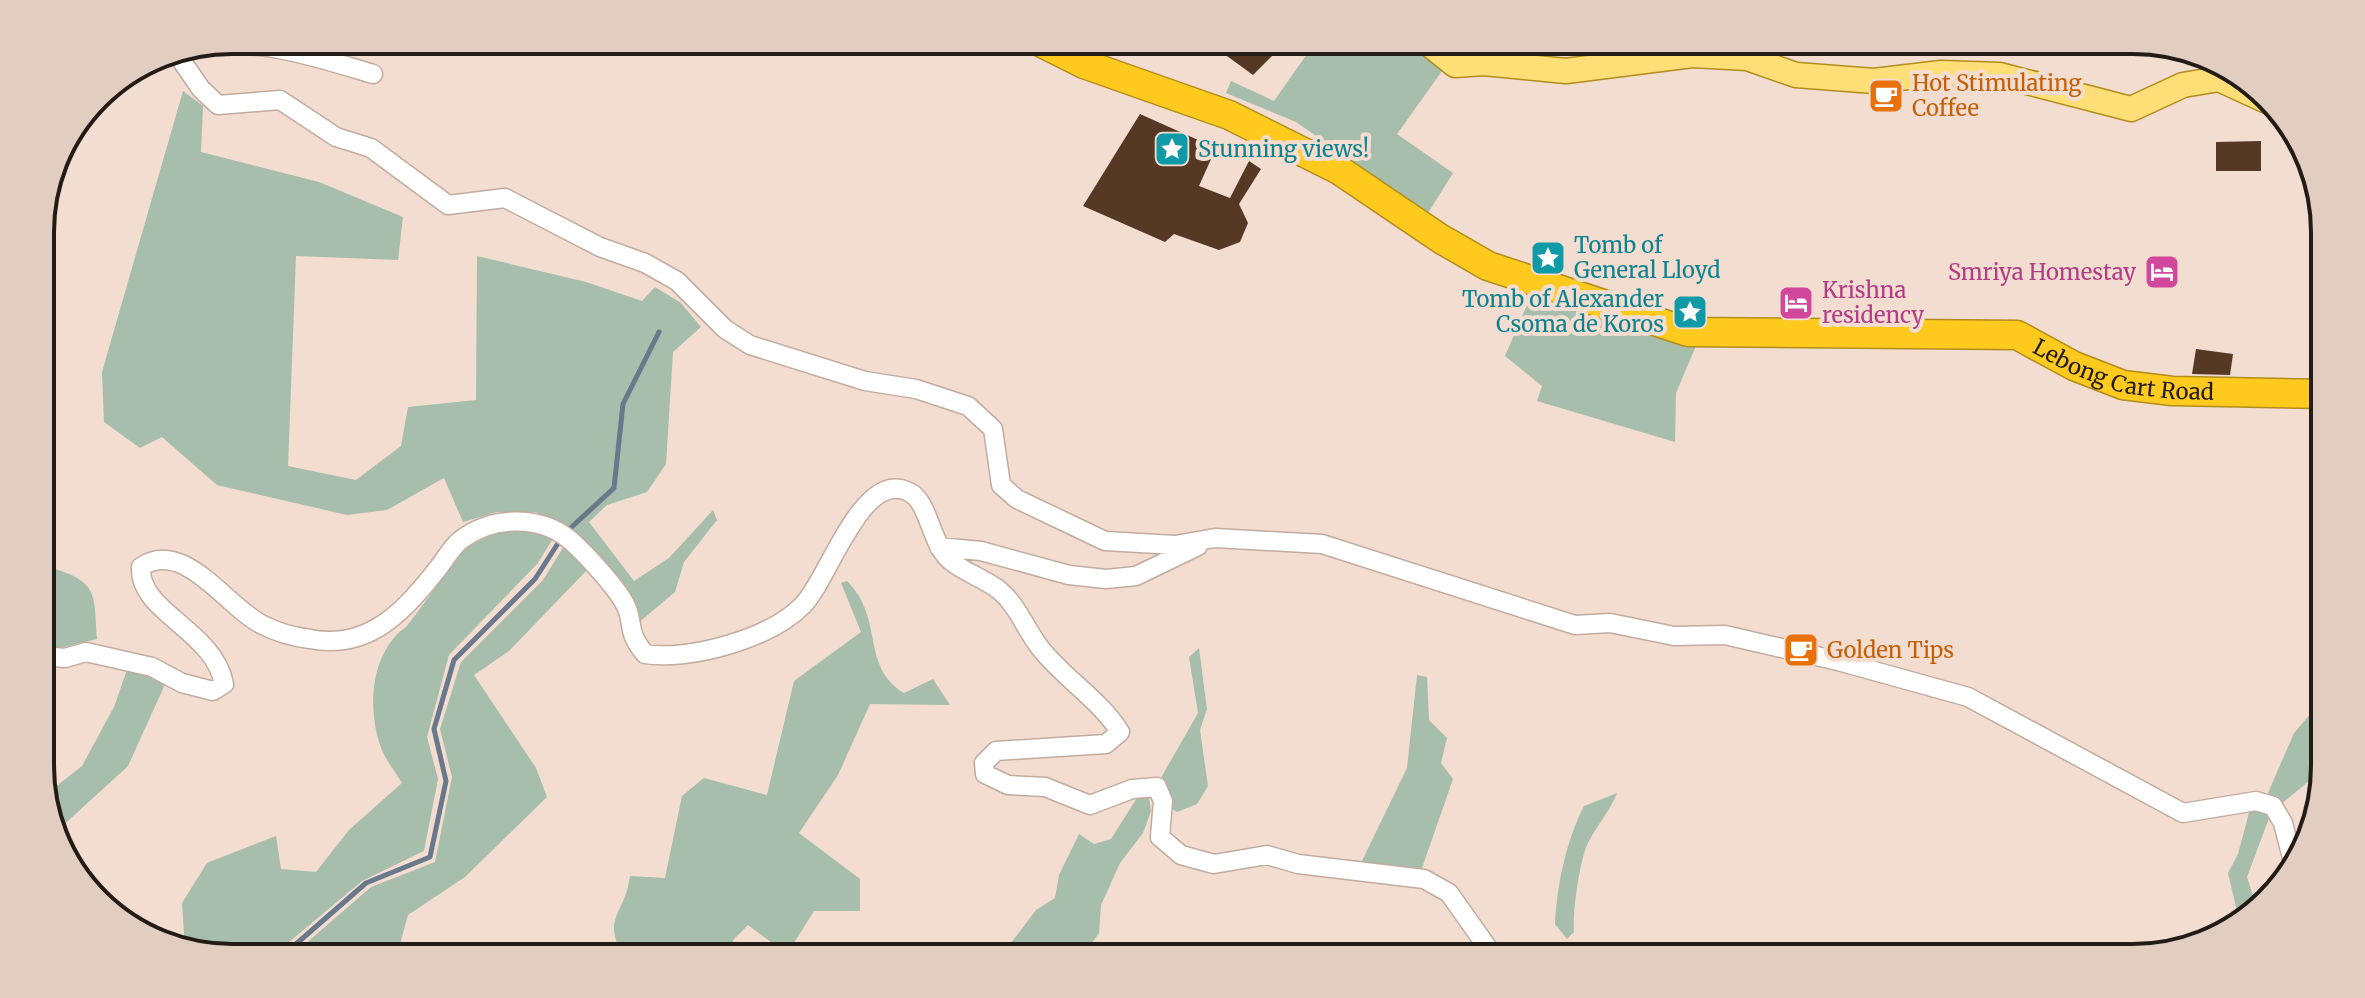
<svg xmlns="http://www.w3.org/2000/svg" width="2365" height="998" viewBox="0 0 2365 998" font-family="Merriweather,serif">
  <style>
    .green { fill: #a6beab }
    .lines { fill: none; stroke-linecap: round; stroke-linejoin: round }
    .stream { stroke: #6a788c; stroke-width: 5 }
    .building { fill: #553925 }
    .minor-casing { stroke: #c2ab9f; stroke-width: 21 }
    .major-casing { stroke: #b18d1b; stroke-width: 27 }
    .highway-casing { stroke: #b18d1b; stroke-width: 31 }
    .minor { stroke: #fff; stroke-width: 18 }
    .major { stroke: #fedf77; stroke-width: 24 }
    .highway { stroke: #feca1d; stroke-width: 28 }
    .labels { text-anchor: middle; stroke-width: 8; stroke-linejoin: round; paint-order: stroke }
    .food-label { font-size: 22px; fill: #c56008; stroke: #f3dcd0; text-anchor: start }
    .culture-label { font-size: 22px; fill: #0d838f; stroke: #f3dcd0; text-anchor: start }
    .hotel-label { font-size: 22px; fill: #b23c85; stroke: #f3dcd0; text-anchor: end }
    .street-label { font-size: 22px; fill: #231b16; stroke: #f3dcd0 }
    .rim { fill: none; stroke: #231b16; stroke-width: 4 }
  </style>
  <rect width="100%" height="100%" fill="#f3dcd0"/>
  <path class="green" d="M1290,40H1410L1442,71L1397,134L1453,173L1428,213L1296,122L1226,93L1231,81L1274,101L1307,54Z
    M183,91L203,106L201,152L319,182L403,217L398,260L296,256L288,466L356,480L401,446L408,407L476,400L477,256L586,282L642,301L655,287L681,303L701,327L673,352L666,464L647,492L607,505L589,522L634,581L669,558L713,510L717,520L684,562L675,592L637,624L633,599L574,532L536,512H497L463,522L444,478L387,510L347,515L217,485L162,437L140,448L104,422L102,372Z
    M1533,291L1696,346L1676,393L1675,442L1537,401L1542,386L1505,356Z
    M502,530L545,533L552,540L538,563L449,655L427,737L438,779L424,851L362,881L270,958H232L185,949L182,903L207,863L276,836L281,869L316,872L349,830L402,783C395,771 384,758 380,745C367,706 371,651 407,626L466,547Z
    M41,540L49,567C98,582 94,591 97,639L48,651L51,606L41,604Z
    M564,546L587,570L509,651L474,675L536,768L547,797L465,877L408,915L396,958H289L371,887L435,862L452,777L440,729L461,662L543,580Z
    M847,581C885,619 860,666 904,693L933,679L950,705L870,704L838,775L799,833L860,879V911H814L787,954L748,925L733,940L738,958H623C602,914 624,918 630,876L665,878L682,796L704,778L767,795L794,681L861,632L841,583Z
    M1199,648L1207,709L1200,730L1208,786L1197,804L1177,812L1166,805L1162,776L1198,713L1189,657Z
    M128,667L167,680L128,766L58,830L44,796L82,766L114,707Z
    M1417,675L1427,677L1429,720L1447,738L1441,763L1453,779L1422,868L1360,865L1407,768Z
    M2325,676V768L2281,804L2268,793L2294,733L2312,712Z
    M1617,793C1610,811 1597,825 1588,843C1580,858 1572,914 1574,932L1567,939L1555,924C1557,885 1566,841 1584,806Z
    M1149,797L1151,811L1143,833L1120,863L1101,905L1099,933L1081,958H1006L1005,951L1036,910L1055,898L1059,875L1079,834L1094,844L1111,839L1137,798Z
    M2261,807L2269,818L2247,877L2257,908L2250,919L2217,931L2229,921L2239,920L2228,873L2238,854L2250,809Z"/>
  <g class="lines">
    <path class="stream" d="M280,958L366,883L430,857L446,781L434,729L454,660L535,579L564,534L614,488L623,404L659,332"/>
  </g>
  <path class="building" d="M1205,40H1288L1253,75Z
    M1140,114L1216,148L1199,186L1230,198L1249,161L1261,169L1239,204L1248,223L1240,242L1219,250L1174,234L1165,242L1083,206Z
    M2261,141V171H2216V142Z
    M2196,349L2233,354L2230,375L2192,374Z"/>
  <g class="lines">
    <defs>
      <path id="minor" d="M203,46C260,38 319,58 373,74
        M175,51L201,89L218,105L280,100L336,137L371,148L448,205L505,198L600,247L645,263L677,281L725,329L750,345L865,381L916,389L968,406L993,429L1001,485L1017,499L1105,541L1175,545L1215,538L1322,544L1575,625L1610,623L1674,636L1725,635L1838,661L1968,697L2183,813L2256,801L2273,806L2283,823L2293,862
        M939,547L981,551L1069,575L1106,579L1136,576L1198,546
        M41,656L65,658L86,652L152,667L182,683L213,691L224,684C214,630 138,612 141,567C184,537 228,609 263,625C276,632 295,637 310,639C370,651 406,609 439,567C446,558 453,545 462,539C493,516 540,515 570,540C585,553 616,587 625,604C635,623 625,630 645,654C689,661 770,639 803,605C829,579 862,468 909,492C930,502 930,545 952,562C966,573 985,579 999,590C1019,607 1025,629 1041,649C1066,680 1099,699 1120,732L1106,744L996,751L984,763L985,774L1008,785L1045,787L1090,805L1132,789L1157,787L1163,801L1160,837L1181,855L1214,864L1267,855L1298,864L1424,879L1449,893L1495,958"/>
      <path id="major" d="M1424,40L1455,65L1484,63L1566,71L1692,55L1747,58L1796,75L1874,81L1941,73L2000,75L2131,109L2183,85L2219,79L2267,101"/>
      <g id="highway">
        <path id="s1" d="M1036,40L1084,64L1229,115L1339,170L1441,239L1488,266L1688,332L2017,335L2074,366L2123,385L2172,391L2324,394"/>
      </g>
    </defs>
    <use href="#minor" class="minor-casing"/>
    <use href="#major" class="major-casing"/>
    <use href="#highway" class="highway-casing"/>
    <use href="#minor" class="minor"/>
    <use href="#major" class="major"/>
    <use href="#highway" class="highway"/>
  </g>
  <defs>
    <symbol id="cafe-square" viewBox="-11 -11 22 22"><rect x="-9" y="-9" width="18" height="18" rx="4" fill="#e8710a" stroke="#f3dcd0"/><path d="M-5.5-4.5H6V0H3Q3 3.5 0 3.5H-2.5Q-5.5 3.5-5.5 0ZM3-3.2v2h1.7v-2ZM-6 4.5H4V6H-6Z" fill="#fff"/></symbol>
    <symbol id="sight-square" viewBox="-11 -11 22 22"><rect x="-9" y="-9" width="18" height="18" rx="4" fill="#0f9aa8" stroke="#f3dcd0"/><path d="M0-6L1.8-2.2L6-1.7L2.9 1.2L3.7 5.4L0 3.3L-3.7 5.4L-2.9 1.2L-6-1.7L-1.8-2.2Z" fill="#fff"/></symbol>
    <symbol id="hotel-square" viewBox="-11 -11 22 22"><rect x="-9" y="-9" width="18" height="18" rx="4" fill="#d1479c" stroke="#f3dcd0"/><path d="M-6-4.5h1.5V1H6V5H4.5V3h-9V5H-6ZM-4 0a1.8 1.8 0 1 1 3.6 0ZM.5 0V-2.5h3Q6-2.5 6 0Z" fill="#fff"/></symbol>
  </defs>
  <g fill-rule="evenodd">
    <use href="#cafe-square" x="1866" y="76" width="40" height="40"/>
    <use href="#sight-square" x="1152" y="129" width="40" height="40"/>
    <use href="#sight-square" x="1528" y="238" width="40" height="40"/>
    <use href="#hotel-square" x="2142" y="252" width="40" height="40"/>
    <use href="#hotel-square" x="1776" y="283" width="40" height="40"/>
    <use href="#sight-square" x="1670" y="292" width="40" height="40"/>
    <use href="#cafe-square" x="1781" y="630" width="40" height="40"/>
  </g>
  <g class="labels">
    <g class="food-label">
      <text x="1912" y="91">Hot Stimulating<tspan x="1912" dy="25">Coffee</tspan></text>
      <text x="1827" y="658">Golden Tips</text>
    </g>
    <g class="culture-label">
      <text x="1198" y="157">Stunning views!</text>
      <text x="1574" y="253">Tomb of<tspan x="1574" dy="25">General Lloyd</tspan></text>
      <text x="1664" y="307" text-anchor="end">Tomb of Alexander<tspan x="1664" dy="25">Csoma de Koros</tspan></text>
    </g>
    <g class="hotel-label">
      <text x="2136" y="280">Smriya Homestay</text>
      <text x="1822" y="298" text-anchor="start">Krishna<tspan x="1822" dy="25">residency</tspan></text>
    </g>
    <g class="street-label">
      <text dy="8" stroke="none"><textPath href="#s1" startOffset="1162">Lebong Cart Road</textPath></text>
    </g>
  </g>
  <path d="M0 0H2365V998H0ZM232 54H2133A178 178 0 0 1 2311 232V766A178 178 0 0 1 2133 944H232A178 178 0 0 1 54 766V232A178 178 0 0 1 232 54Z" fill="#e2cdc1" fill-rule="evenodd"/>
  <path class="rim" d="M232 54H2133A178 178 0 0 1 2311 232V766A178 178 0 0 1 2133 944H232A178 178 0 0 1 54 766V232A178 178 0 0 1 232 54Z"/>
</svg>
